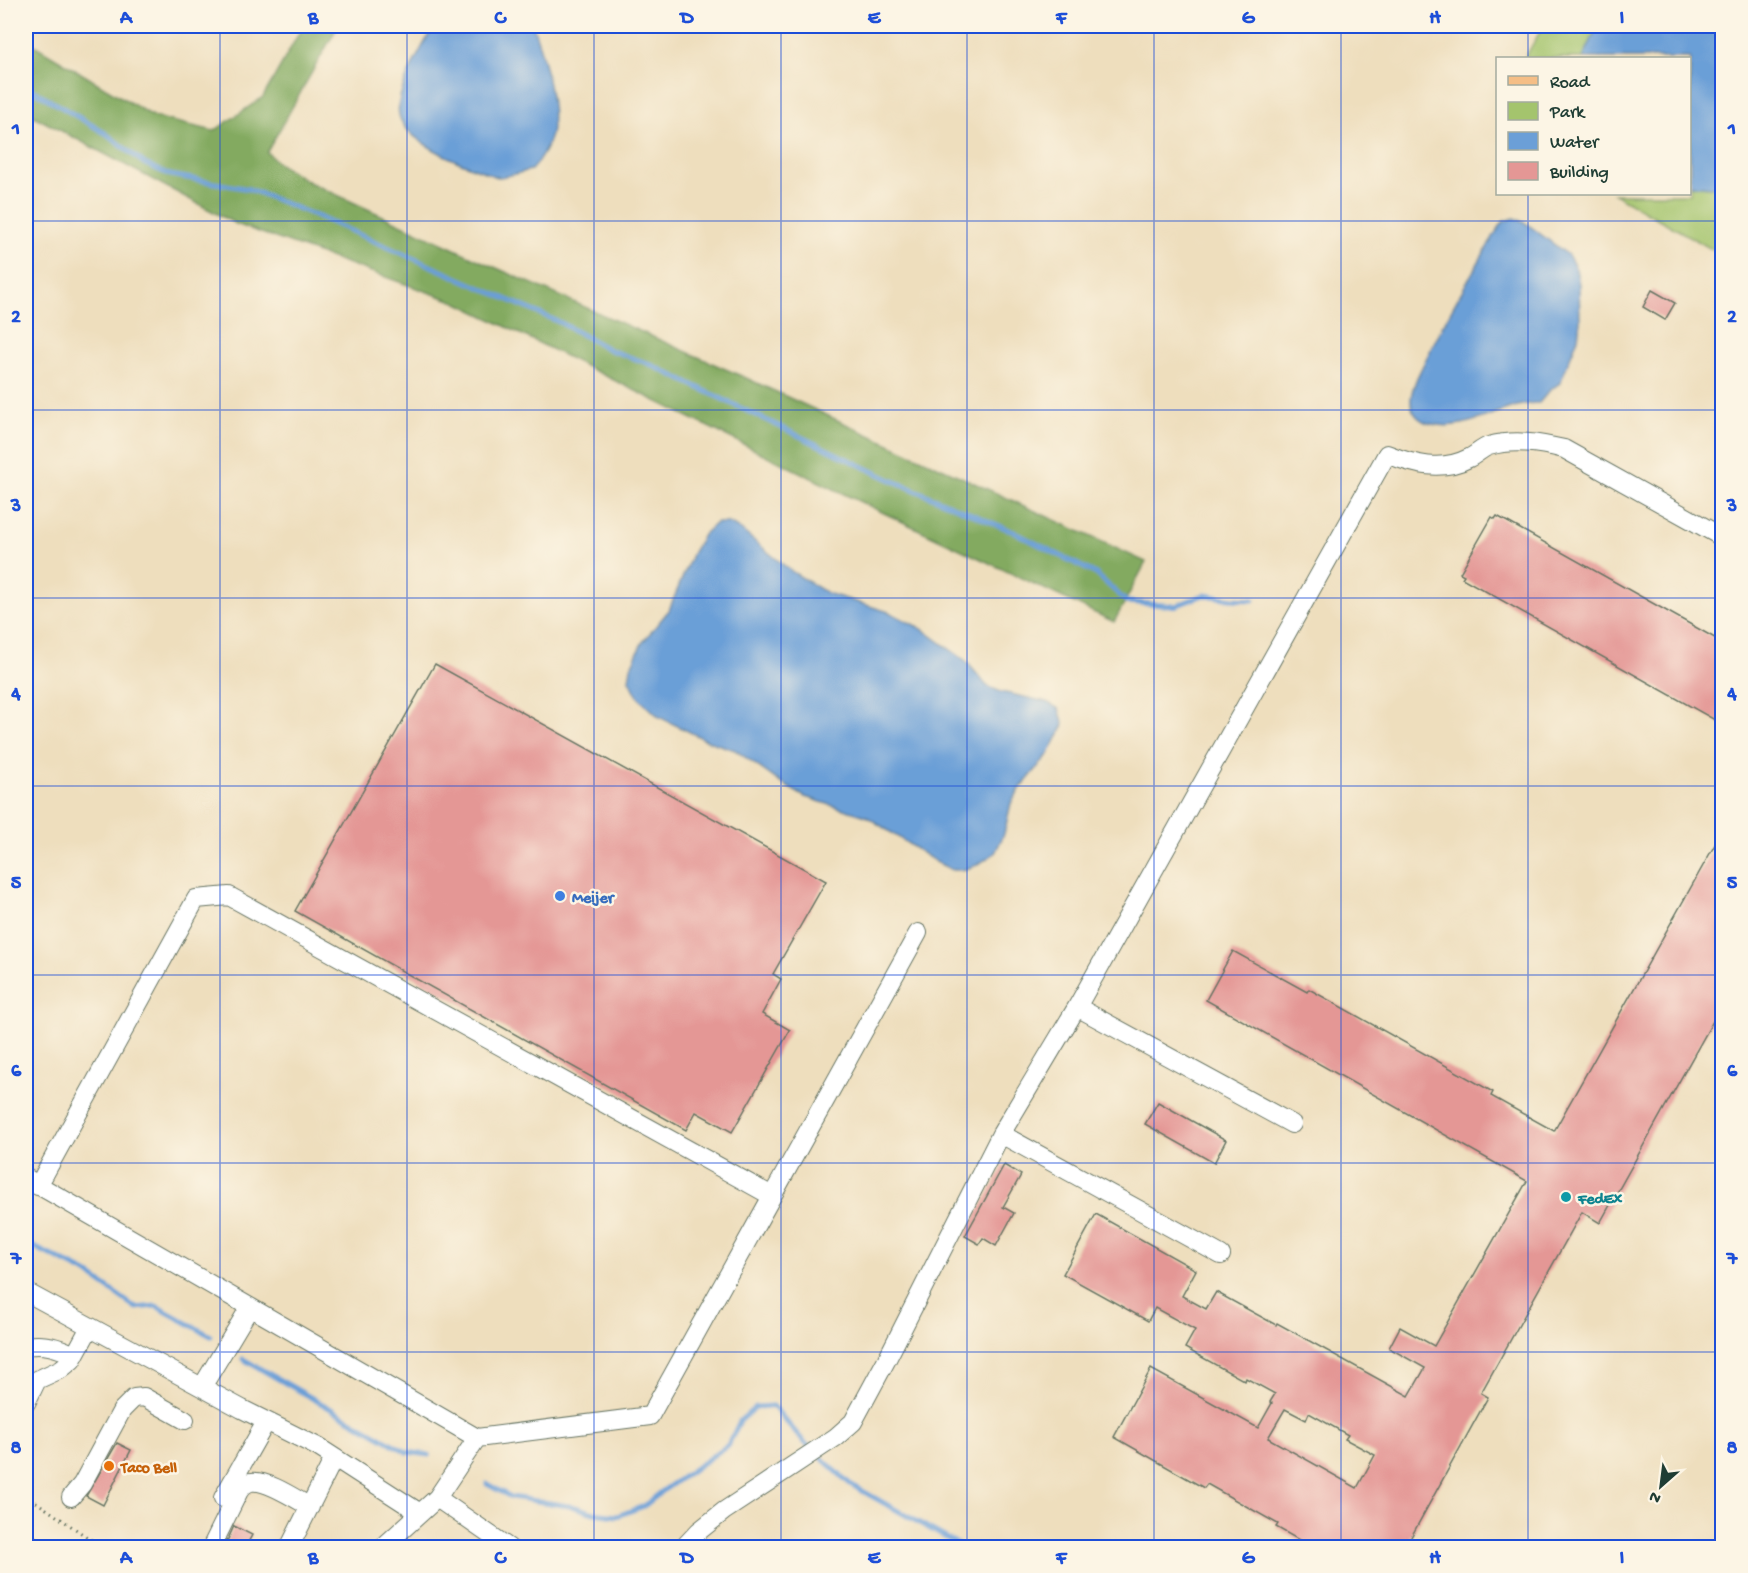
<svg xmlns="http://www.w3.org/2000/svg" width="1748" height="1573" viewBox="0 0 1748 1573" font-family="'Gochi Hand',sans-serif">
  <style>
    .green { fill: #a4c46d; stroke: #628050; stroke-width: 1.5 }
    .forest { fill: #83aa60; stroke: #51744a; stroke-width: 1.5 }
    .water { fill: #6b9fd7; stroke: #456e86; stroke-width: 1.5 }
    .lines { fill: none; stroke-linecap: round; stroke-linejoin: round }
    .stream { stroke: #6b9fd7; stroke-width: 5 }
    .building { fill: #e49795; fill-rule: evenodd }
    .minor-casing { stroke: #677564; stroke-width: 20 }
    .major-casing { stroke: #677564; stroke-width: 26 }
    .path { stroke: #677564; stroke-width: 3; stroke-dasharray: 1.5 4.5; stroke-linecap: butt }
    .minor { stroke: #fff; stroke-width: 18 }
    .major { stroke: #f5be86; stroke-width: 24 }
    .grid { fill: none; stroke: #1d4ed8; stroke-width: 1.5; stroke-opacity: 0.55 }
    .shop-dot { fill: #3f7fe0; stroke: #fcf5e5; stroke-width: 2 }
    .culture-dot { fill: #0f9aa8; stroke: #fcf5e5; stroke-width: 2 }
    .food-dot { fill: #e8710a; stroke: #fcf5e5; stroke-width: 2 }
    .labels { text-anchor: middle; stroke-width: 5; stroke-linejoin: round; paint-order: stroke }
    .shop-label { font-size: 16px; font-weight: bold; fill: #366cbe; stroke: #fcf5e5; text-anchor: start }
    .culture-label { font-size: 16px; font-weight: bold; fill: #0d838f; stroke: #fcf5e5; text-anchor: start }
    .food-label { font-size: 16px; font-weight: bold; fill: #c56008; stroke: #fcf5e5; text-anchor: start }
    .neatline { fill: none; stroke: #1d4ed8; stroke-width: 2 }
    .grid-label { font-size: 20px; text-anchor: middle; font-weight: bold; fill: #1d4ed8 }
  </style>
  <rect width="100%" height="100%" fill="#fcf5e5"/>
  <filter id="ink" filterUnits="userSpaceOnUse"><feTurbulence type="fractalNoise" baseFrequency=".0167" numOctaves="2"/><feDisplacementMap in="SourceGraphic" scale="12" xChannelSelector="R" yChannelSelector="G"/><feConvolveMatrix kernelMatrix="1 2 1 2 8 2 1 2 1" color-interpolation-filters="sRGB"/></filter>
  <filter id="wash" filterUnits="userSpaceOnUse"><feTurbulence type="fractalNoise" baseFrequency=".008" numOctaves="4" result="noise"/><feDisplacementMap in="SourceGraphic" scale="24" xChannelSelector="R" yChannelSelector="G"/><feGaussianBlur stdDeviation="1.35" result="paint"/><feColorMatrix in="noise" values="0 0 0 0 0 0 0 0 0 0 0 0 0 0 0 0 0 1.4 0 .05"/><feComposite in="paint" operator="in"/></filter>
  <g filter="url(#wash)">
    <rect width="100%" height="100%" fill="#eedebd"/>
    <path class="green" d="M1543,26H1598L1583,58H1525Z
      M1690,185L1722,188V255L1614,194H1690Z"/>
    <path class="forest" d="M303,26H338L267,152L279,164L309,182L483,262L746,378L1146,562L1114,622L846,495L456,302L236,224L26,112V40L154,117L214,131L263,97Z"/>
    <path class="water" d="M434,26H533C542,52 556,101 552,128C550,144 542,158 531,170C521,172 509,177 499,177C494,177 487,173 482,171C459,163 405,141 399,115C394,92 423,46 434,26Z
      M1598,26H1722V188L1690,185V58H1583Z
      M1514,218L1527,224L1568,255L1576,269L1579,284L1580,321L1578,338L1560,383L1550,390L1539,403C1502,403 1470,433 1432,424C1420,422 1410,413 1411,399C1412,384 1423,366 1429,353C1449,311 1473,272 1496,232L1504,221Z
      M716,523H729L741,530L791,571L827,593L889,612L922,629L966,661L987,686L1001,692L1047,702L1059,709L1064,725L1048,755L1020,789L1011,803L1004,834L995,853L977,865L963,870H952L936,862L866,816L805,797L781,783L735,750L708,741L659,717L639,698L629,680L631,667L642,643L669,610L693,552L703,535Z"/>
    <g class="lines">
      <path class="stream" d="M26,86L105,133L145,164L170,175L249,189L319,217L561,323L610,350L647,363L889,479L1014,532L1096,574L1127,602L1175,606L1204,595L1233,599L1253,600
        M26,1243L87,1273L136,1308L156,1306L211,1336
        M243,1359L407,1452L429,1455
        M487,1484L511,1497L575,1507L594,1513L617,1516L644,1506L664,1490L728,1445L740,1421L756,1407L773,1406L803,1441L850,1484L964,1548"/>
    </g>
    <g id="blocks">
      <path class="building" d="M1652,290L1675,303L1665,320L1643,307Z
        M1497,516L1722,642V724L1462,578L1464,575L1460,573L1492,517L1495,519Z
        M435,664L826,881L773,974L781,979L762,1014L790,1030L732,1132L696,1112L686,1130L295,911Z
        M1722,832V1005L1600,1223L1582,1212L1481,1393L1488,1397L1405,1548H1313L1276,1527L1278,1524L1207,1484L1204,1488L1114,1437L1151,1369L1258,1428L1272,1403L1270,1402L1275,1394L1246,1378L1245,1381L1185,1348L1195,1330L1155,1308L1148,1321L1063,1274L1096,1214L1196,1270L1182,1296L1206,1309L1216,1292L1276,1325L1277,1323L1409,1396L1425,1368L1389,1348L1400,1327L1434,1346L1527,1181L1206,1000L1233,951L1307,992L1309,989L1493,1092L1491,1096L1554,1131ZM1285,1409L1306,1420L1309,1413L1348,1435L1345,1439L1375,1455L1357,1488L1268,1438Z
        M1158,1102L1226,1140L1214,1163L1145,1124Z
        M1004,1165L1021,1175L1003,1207L1014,1213L996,1246L983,1238L979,1244L965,1236Z
        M117,1443L131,1450L103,1505L86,1496Z
        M234,1526L252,1535L245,1548H224Z"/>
    </g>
  </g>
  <g filter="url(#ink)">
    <use href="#blocks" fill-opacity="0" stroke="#677564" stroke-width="1.5"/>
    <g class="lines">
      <defs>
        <path id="minor" d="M1077,1007L1292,1124
          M1001,1134L1221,1255
          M26,1178L477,1438
          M38,1186L196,899L229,896L772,1196
          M26,1292L242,1409L318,1447L420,1513
          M26,1346C45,1343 57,1347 75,1355
          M202,1387L250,1307
          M26,1403L37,1380L61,1369L72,1360L90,1327
          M71,1497L82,1484L122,1410L134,1398L144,1397L185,1420
          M223,1498L266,1422
          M437,1498L509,1548
          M211,1548L239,1491C242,1487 245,1483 251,1482C266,1479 296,1499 310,1507
          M289,1548L334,1458
          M382,1548L437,1498L477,1438L650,1416L918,933
          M683,1548L699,1531L724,1511L836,1437L853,1422L887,1359L1001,1134L1077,1007L1387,454C1414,465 1442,472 1469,458C1476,455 1482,448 1489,446C1514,439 1539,443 1564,449L1722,537"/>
        <path id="major" d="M26,1545L30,1548"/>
      </defs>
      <use href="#minor" class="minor-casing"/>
      <use href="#major" class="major-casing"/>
      <path class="path" d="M26,1495L103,1548"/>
      <use href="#minor" class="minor"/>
      <use href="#major" class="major"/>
    </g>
  </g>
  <path class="grid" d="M220,26V1548M407,26V1548M594,26V1548M781,26V1548M967,26V1548M1154,26V1548M1341,26V1548M1528,26V58M1528,194V1548M26,221H1722M26,410H1722M26,598H1722M26,786H1722M26,975H1722M26,1163H1722M26,1352H1722"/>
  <circle class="shop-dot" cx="560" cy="896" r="6"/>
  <circle class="culture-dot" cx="1566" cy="1197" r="6"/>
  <circle class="food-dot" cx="109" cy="1466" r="6"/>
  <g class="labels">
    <g class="shop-label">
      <text x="572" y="902">Meijer</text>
    </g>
    <g class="culture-label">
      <text x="1578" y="1203">FedEx</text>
    </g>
    <g class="food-label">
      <text x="121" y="1472">Taco Bell</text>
    </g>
  </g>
  <rect width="1748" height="1573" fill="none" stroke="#fcf5e5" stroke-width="66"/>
  <rect x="1496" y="57" width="195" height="138" fill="#fcf5e5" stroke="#a4ab9e" stroke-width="1.5"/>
  <rect x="1508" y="76" width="30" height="9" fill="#f5be86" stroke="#a4ab9e" stroke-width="1.5"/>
  <text x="1550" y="87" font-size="18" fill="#1f3d34">Road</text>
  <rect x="1508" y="102" width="30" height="18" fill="#a4c46d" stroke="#a4ab9e" stroke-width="1.5"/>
  <text x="1550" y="117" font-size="18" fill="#1f3d34">Park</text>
  <rect x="1508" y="132" width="30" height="18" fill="#6b9fd7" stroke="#a4ab9e" stroke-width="1.5"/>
  <text x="1550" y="147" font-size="18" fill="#1f3d34">Water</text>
  <rect x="1508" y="162" width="30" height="18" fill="#e49795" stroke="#a4ab9e" stroke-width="1.5"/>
  <text x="1550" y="177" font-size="18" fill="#1f3d34">Building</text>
  <g transform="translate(1661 1486) rotate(208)" stroke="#fcf5e5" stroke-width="4.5" paint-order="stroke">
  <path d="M0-4.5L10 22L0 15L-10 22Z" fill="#1f3d34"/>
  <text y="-9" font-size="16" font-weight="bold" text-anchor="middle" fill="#1f3d34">N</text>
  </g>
  <rect x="33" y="33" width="1682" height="1507" class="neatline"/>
  <g class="grid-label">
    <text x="126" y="23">A</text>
    <text x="313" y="23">B</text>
    <text x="500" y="23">C</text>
    <text x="687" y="23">D</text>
    <text x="874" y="23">E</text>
    <text x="1061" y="23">F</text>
    <text x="1248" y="23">G</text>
    <text x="1435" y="23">H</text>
    <text x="1622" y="23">I</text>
    <text x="16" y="134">1</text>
    <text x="1732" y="134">1</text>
    <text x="16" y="322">2</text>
    <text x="1732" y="322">2</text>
    <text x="16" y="511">3</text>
    <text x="1732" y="511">3</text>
    <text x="16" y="699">4</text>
    <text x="1732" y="699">4</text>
    <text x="16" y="888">5</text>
    <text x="1732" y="888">5</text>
    <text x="16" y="1076">6</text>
    <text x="1732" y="1076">6</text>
    <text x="16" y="1264">7</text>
    <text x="1732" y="1264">7</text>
    <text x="16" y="1453">8</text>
    <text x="1732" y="1453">8</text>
    <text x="126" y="1563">A</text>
    <text x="313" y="1563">B</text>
    <text x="500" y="1563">C</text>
    <text x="687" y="1563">D</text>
    <text x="874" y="1563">E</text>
    <text x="1061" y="1563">F</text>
    <text x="1248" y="1563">G</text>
    <text x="1435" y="1563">H</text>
    <text x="1622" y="1563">I</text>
  </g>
</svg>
